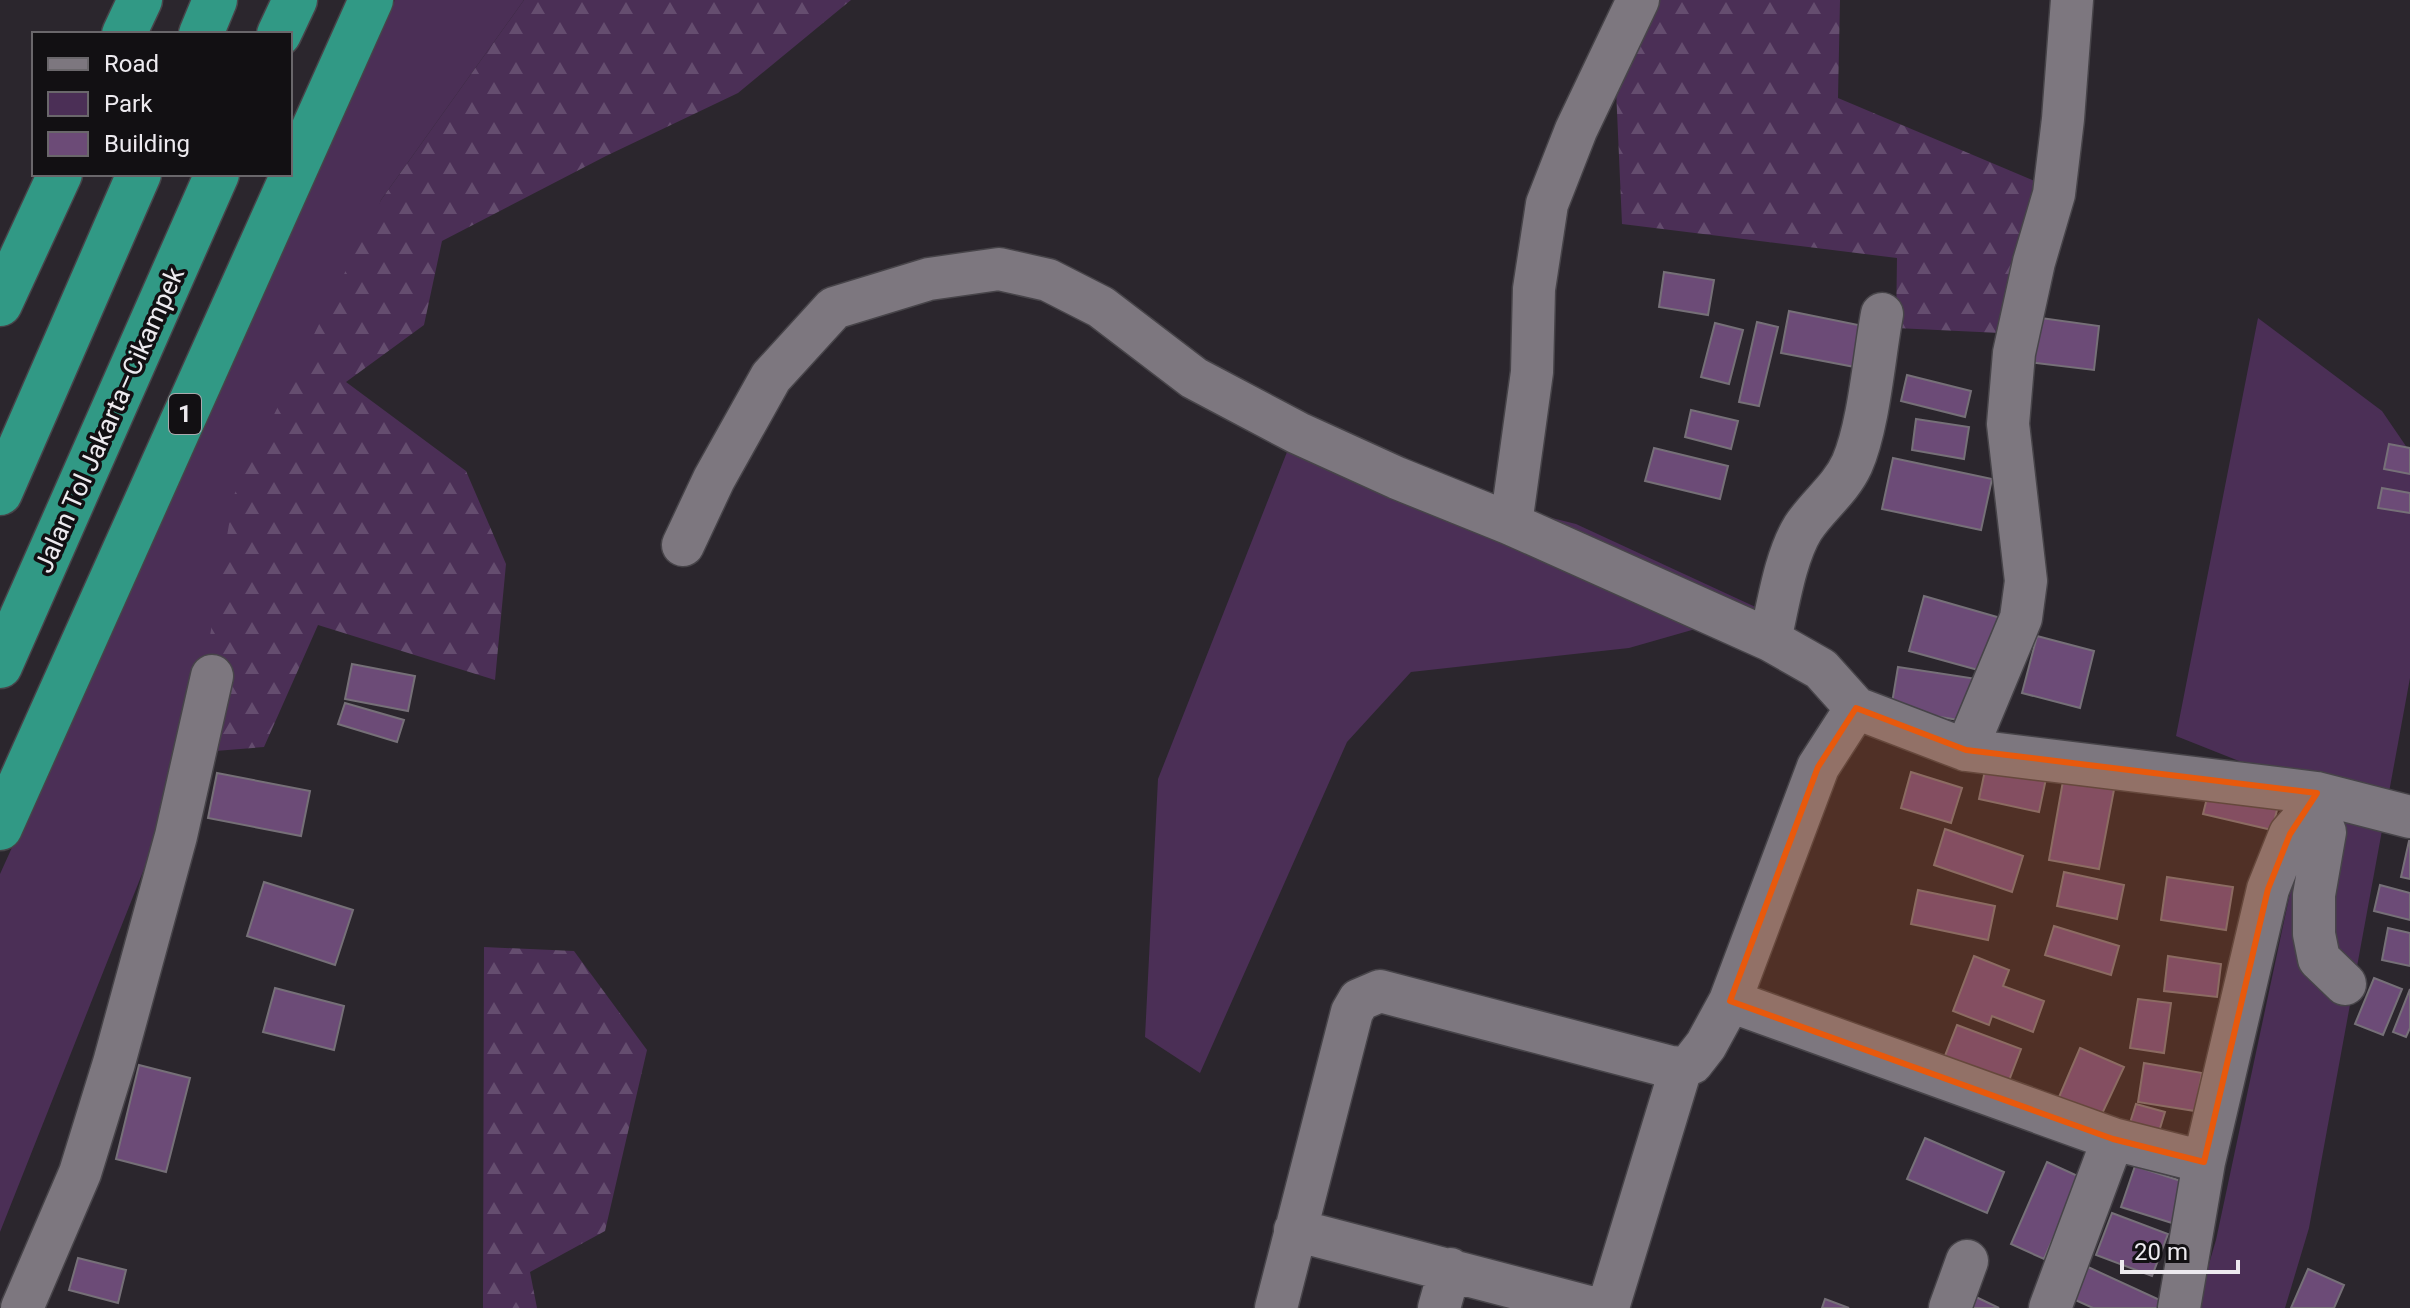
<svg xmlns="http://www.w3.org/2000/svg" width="2410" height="1308" viewBox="0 0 2410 1308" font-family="Roboto,sans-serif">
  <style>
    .green { fill: #4b2f56 }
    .forest { fill: url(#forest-firs) }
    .building { fill: #6c4b77; stroke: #767078; stroke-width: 2 }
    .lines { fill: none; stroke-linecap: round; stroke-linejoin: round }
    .minor-casing { stroke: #474449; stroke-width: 45 }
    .highway-casing { stroke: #474449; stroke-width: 47 }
    .minor { stroke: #7d777f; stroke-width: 42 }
    .highway { stroke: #319985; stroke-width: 44 }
    .marked { fill: #e8590c; fill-opacity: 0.2; stroke: #e8590c; stroke-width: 6; stroke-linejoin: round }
    .labels { text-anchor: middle; stroke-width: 7; stroke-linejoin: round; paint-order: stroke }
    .shield { fill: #121013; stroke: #aba9ad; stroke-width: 2 }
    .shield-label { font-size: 24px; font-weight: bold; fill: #edeaef }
    .street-label { font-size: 26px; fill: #edeaef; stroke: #121013 }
  </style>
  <defs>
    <pattern id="forest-firs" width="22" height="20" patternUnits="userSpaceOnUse" patternTransform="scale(2)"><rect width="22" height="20" fill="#4b2f56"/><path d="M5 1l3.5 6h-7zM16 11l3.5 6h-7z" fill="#654d6f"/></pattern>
  </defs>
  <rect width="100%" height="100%" fill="#2b262d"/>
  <path class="green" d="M395,0H524L381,200L190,753L0,1232V874Z
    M2258,318L2382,411L2410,452V678L2309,1228L2285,1308H2196L2216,1240L2312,790L2176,736Z
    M1287,452L1576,524L1762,610L1629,648L1411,672L1347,742L1200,1073L1145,1037L1158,779Z"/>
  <path class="forest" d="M524,0H851L738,93L606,156L442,241L424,325L346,382L466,471L506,564L495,680L318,625L264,747L190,753L234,495L381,200Z
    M1654,0H1840L1838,98L2042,184L2021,334L1896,328L1897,258L1622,224L1616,89Z
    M484,947L574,951L647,1050L605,1231L530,1272L537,1308H483Z"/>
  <path class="building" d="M1664,272L1714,280L1708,315L1659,307Z
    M1789,311L1868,327L1860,368L1781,353Z
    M2026,316L2099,326L2094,370L2020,361Z
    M1757,322L1778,327L1759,406L1739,402Z
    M1715,323L1743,330L1729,384L1701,377Z
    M1907,375L1971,391L1965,417L1901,401Z
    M1691,410L1738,421L1731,449L1685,437Z
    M1916,419L1969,427L1964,459L1912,450Z
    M2389,444L2410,448V474L2384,469Z
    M1654,448L1728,466L1720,499L1645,481Z
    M1893,458L1992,479L1981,530L1882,509Z
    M2382,488L2410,493V513L2378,508Z
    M1924,596L2004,619L1989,673L1909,651Z
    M2037,636L2094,651L2080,708L2022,693Z
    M352,664L415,676L408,711L345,699Z
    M1898,667L1977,679L1971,722L1891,709Z
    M345,703L404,720L397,742L338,724Z
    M1988,756L2048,769L2039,812L1979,799Z
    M2065,770L2116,779L2099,869L2049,860Z
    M1911,772L1962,788L1951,823L1901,808Z
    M217,773L310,791L301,836L208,818Z
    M2211,782L2280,798L2272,830L2203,814Z
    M1945,829L2023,856L2012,892L1934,865Z
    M2409,841H2410V879L2401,877Z
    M2064,872L2124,885L2117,919L2057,906Z
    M2167,877L2233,887L2226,930L2161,920Z
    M264,882L353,910L335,965L247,936Z
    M2380,885L2410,893V920L2374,911Z
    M1918,890L1995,906L1988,940L1911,924Z
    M2054,926L2119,946L2111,975L2045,955Z
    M2388,928L2410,933V966L2382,960Z
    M1974,956L2009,970L2003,986L2044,1001L2033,1032L1992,1016L1989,1025L1953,1011Z
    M2168,956L2221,964L2217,997L2164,991Z
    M2374,978L2402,989L2383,1035L2355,1024Z
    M275,988L344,1006L334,1050L263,1032Z
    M2410,989V1028L2406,1037L2393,1032Z
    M2138,999L2171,1003L2164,1053L2130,1048Z
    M1957,1025L2021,1049L2005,1091L1941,1066Z
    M2080,1048L2124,1067L2101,1116L2059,1097Z
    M2144,1063L2202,1073L2195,1111L2138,1102Z
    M139,1065L190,1078L166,1172L116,1159Z
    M2136,1104L2165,1112L2157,1138L2128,1129Z
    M1925,1138L2004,1172L1987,1213L1907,1179Z
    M2047,1162L2080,1177L2044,1259L2011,1244Z
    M2135,1166L2187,1183L2175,1224L2121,1207Z
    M2112,1213L2168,1234L2152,1276L2096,1255Z
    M78,1258L126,1270L118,1303L69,1290Z
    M2088,1267L2162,1301L2159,1308H2093L2073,1299Z
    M2308,1269L2344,1285L2334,1308H2291Z
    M1976,1297L1999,1308H1971Z
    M1825,1299L1849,1308H1822Z"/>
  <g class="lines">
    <defs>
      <path id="minor" d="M1638,0L1576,130L1547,204L1534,289L1532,372L1511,524L1770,640L1821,669L1856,708L1966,750L2317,793L2410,817
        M683,545L714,479L771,377L834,308L929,279L999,269L1048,280L1101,307L1194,378L1298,433L1397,478L1511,524
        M1770,640C1778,606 1785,557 1803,528C1818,505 1840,490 1852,464C1869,425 1874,357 1882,314
        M1966,750L2021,618L2026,581L2008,424L2014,353L2034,262L2054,194L2063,119L2072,0
        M2311,810L2320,821L2325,832L2314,895V934L2319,959L2345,984
        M1730,1001L2113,1139L2204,1162
        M1295,1230L1589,1307H1601L1610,1301L1681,1068
        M22,1308L80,1173L114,1063L176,836L212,676
        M1276,1308L1352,1012L1359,1000L1380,991L1671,1067L1681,1068L1692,1063L1706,1045L1730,1001L1818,767L1856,708
        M1439,1308L1450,1269
        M1950,1308L1967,1261
        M2050,1308L2113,1139
        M2179,1308L2204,1162L2268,889L2290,834L2311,810L2317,793"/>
      <path id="highway" d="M124,34L140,0
        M201,34L215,0
        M279,34L295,0
        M0,304L60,174
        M0,493L139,174
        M0,666L217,174
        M0,828L371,0"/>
    </defs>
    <use href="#minor" class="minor-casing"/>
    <use href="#highway" class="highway-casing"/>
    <use href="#minor" class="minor"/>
    <use href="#highway" class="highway"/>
  </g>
  <path class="marked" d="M1856,708L1966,750L2317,793L2290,834L2268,889L2204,1162L2113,1139L1730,1001L1818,767Z"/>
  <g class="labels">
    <rect class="shield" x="169" y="394" width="32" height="40" rx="6"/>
    <g class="shield-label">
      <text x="185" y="422">1</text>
    </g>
    <g class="street-label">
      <text transform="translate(109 420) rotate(-66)" y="9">Jalan Tol Jakarta–Cikampek</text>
    </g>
  </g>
  <rect x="32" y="32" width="260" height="144" fill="#121013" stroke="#6a676b" stroke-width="2"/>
  <rect x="48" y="58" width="40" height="12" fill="#7d777f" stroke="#6a676b" stroke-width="2"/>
  <text x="104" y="72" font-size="24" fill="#edeaef">Road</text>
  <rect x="48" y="92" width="40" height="24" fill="#4b2f56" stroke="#6a676b" stroke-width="2"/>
  <text x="104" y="112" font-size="24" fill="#edeaef">Park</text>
  <rect x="48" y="132" width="40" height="24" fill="#6c4b77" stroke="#6a676b" stroke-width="2"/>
  <text x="104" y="152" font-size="24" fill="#edeaef">Building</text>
  <path d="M2122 1260v12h116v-12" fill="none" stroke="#edeaef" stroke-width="4"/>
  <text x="2134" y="1260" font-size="24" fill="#edeaef" stroke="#121013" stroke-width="6" paint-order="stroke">20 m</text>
</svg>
